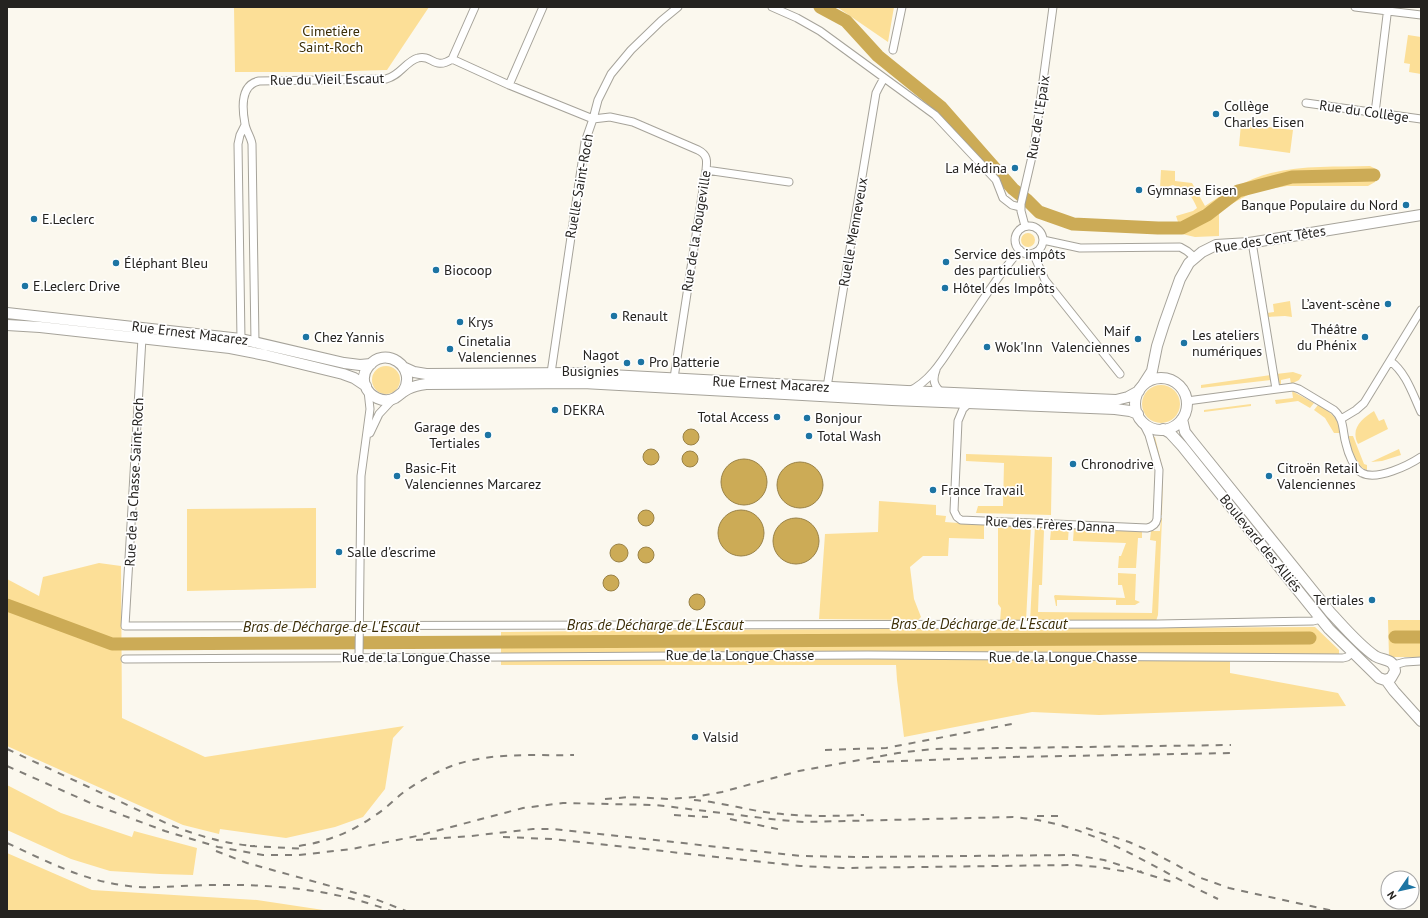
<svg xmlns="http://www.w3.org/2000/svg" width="1428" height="918" viewBox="0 0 1428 918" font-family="'PT Sans',sans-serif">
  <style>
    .green { fill: #fcdf97 }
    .water { fill: #ccab56; stroke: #9a8246 }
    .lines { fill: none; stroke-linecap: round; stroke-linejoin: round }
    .river { stroke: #ccab56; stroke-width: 13 }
    .minor-casing { stroke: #a6a39a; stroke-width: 9 }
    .secondary-casing { stroke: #a6a39a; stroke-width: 12 }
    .minor { stroke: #fff; stroke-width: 7 }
    .secondary { stroke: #fff; stroke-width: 10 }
    .rail { stroke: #817e78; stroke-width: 2; stroke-dasharray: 7 7; stroke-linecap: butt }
    .poi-dot { fill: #1c74a3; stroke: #fff; stroke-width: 1.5 }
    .labels { text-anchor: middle; stroke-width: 3.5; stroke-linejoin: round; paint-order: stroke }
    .park-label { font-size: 14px; fill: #3b2d07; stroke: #fff }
    .street-label { font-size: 14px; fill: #252320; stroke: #fff }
    .poi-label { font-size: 14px; fill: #252320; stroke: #fff; text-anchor: start }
    .water-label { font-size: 15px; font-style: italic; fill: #3d2f09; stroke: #fff }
  </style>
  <rect width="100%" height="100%" fill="#fbf8ee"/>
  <path class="green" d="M234,7H429L387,70L318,72H235Z
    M837,7H894L888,42Z
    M1408,35L1421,37V74L1409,72L1410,64L1404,63Z
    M1241,124L1293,130L1290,153L1239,146Z
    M1370,166L1376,169L1375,182L1368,186H1287L1265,190L1253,192L1219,211V236L1195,237L1182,234L1176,216L1193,211L1197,208C1191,193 1187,192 1173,185L1160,189L1161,170L1175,171V181L1192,183L1205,206C1226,192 1247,179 1271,173C1303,165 1338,167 1370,166Z
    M1021 240a7 7 0 1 1 14 0a7 7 0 1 1-14 0Z
    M1290,301L1292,317L1285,316L1267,317V313L1274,312L1273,304Z
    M372 380a14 14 0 1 1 28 0a14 14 0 1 1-28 0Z
    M1293,372L1302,375L1299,380L1291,384L1290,378L1281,380V385L1278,381L1276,374Z
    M1271,375V380L1201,388V385Z
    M1142 404a19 19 0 1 1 38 0a19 19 0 1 1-38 0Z
    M1292,391L1314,403L1310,408L1298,401L1276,404L1275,400L1293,398Z
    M1251,404V406L1204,412V410Z
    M1318,405C1330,412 1339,417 1340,433H1334L1325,418L1314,410Z
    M1374,411L1379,421L1384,419L1388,429L1358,444C1350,428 1362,419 1374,411Z
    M1349,436H1353L1364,464L1367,465V470C1357,468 1349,446 1349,436Z
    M1152,437H1155L1163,470L1162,515H1161Z
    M1399,449L1401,455L1382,461L1371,462Z
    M966,454L1052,457L1051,515L976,513L978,506H1003L1004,463L966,461Z
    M879,501L936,505V515L946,516L945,522L984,525V539L949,538L948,556H923L910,567L914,599L921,617L918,620L819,619L825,534L878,532Z
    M316,508V588L187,591V509Z
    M1161,518H1162L1158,615L1156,621L1030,622L1035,525H1042L1041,530H1044L1042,585H1039L1038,612L1152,613L1156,541L1150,540L1151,531H1160Z
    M998,524L1031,525L1026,621L1000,622L1001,608L998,604Z
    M1053,526H1069L1068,540H1050L1051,530H1053Z
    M1074,527L1142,530V538H1138L1136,568H1118L1119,556H1121L1126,543L1073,541Z
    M99,563L121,566L122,718L205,757L404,726L393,738L385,789L363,817L335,827L286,838L220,829L219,834L183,825L7,746V579L39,596L43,577Z
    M1118,573L1136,574L1135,600L1140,602L1135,605H1116V600H1057V606H1056L1054,596L1055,595L1125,598L1122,585H1118Z
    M1388,620H1421V657H1389Z
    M1315,627L1339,650V654H1230V673L1338,693L1346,706L1099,715L1032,712L904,737L897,680L896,665H501V632L673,630Z
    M7,785L61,813L132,837L134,831L197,848L193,875L160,874L110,871L71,859L7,830Z
    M7,853L92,890L257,900L330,911H7Z"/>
  <path class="water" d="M683 437a8 8 0 1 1 16 0a8 8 0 1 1-16 0Z
    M643 457a8 8 0 1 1 16 0a8 8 0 1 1-16 0Z
    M682 459a8 8 0 1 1 16 0a8 8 0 1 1-16 0Z
    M721 482a23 23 0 1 1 46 0a23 23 0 1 1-46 0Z
    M777 485a23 23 0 1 1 46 0a23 23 0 1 1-46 0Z
    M638 518a8 8 0 1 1 16 0a8 8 0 1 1-16 0Z
    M718 533a23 23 0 1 1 46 0a23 23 0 1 1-46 0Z
    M773 541a23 23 0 1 1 46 0a23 23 0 1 1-46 0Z
    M610 553a9 9 0 1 1 18 0a9 9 0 1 1-18 0Z
    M638 555a8 8 0 1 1 16 0a8 8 0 1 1-16 0Z
    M603 583a8 8 0 1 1 16 0a8 8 0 1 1-16 0Z
    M689 602a8 8 0 1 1 16 0a8 8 0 1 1-16 0Z"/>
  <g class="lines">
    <path class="river" d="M820,7L846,21L878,56L941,107L1013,189L1027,200L1039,212L1073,224L1158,228H1182L1207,215L1238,191L1292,177L1374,175
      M7,605L112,644L1310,638
      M1395,637H1421"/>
    <defs>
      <path id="minor" d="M772,7L797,18L820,31L935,115L996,180L1003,198L1012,205L1020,207
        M1355,7L1421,15
        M893,50L902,7
        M452,59L475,7
        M509,85L543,7
        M1306,103L1421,119
        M1375,113L1388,7
        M706,170L789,182
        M1025,226L1021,211V204L1034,148L1053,7
        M1015 240a14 14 0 1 1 28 0a14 14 0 1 1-28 0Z
        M1043,240L1080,248L1180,247L1187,251L1194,257
        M1252,242L1276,389
        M1033,253L1045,280L1120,374
        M142,338L125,626L1158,624L1313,621L1321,619
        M241,339L238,144L240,135L245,125
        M255,342L252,144C251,137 246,131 245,124C242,108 240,85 259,81L386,79C400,76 406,61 418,58C432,54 434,71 452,59L509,85L593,119L610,117L633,122L698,150C708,155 707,161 706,170L674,378
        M1390,361C1406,372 1413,395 1421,412
        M936,370C932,380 934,386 942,393
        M551,373L585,142L593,119L598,100L611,74L631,50L661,21L678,7
        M827,387L876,93L879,87L884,78
        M909,391C932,381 946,354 959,335C979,306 997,276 1020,250
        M1187,401L1293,387L1299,389L1334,410C1345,420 1342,431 1346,444C1348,453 1354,469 1362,473C1377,481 1409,465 1421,457
        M968,404L963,409L958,421L954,511L957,517L961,520L1147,528C1152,527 1156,524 1157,519L1159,470L1149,435L1142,421
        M1341,419L1356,410L1364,403L1421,310
        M370,433L379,414L393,399
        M359,658L361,476L370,409L368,391
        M125,659L868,655L1343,658L1347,657L1352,653
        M1394,665L1405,662L1421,661"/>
      <path id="secondary" d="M7,313L241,339L344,363L360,365L371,364
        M7,325L40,327L230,348L265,355L343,374L354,378L366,386
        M403,367L414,372L426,374L573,373L907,391L1116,400L1128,397L1139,391
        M1135 404a26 26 0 1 1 52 0a26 26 0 1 1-52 0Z
        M1143,385L1152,371L1157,346L1164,324L1180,279L1189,263L1202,252L1216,245L1249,243L1421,215
        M403,392C419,367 384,344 368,367C364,372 363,379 365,385C369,397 384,404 395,398C400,395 403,391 408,389C414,386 419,385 426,384L583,383L892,400L1115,409L1130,411L1138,414
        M1163,429L1170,433L1182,446L1329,629L1379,678L1385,680L1391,678L1395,671C1394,658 1383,661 1375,656C1358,644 1344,627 1330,612L1192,441L1185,432L1182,419
        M1386,680L1394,691L1421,721"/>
    </defs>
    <use href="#minor" class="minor-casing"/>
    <use href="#secondary" class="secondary-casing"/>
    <use href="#minor" class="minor"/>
    <use href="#secondary" class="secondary"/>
    <path class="rail" d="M7,749L168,824C196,835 224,844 255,846
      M825,750L886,748L1017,723
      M873,762L1011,757L1231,753
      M7,766L95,805L165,831L218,847L263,855H299L352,849L417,836L523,808L563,803L656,805L779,820L804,822L1013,817C1093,823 1148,866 1218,899
      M605,799L630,797L669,799L694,797L722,792L799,771L898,753L932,749L1231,745
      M694,800C720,802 746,810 772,813C803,817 833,816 864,815
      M674,815L708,817
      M1037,816H1059
      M730,819L782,830
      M1086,828L1129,842L1152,852L1201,878L1229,888L1334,911
      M503,837L552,839L800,866L843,868L1074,865L1099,867L1128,872
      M416,840L471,836L533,829H554L801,856L860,857L1074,855L1104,860L1142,872
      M7,843C44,860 80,879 121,885C151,890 181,885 211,885C273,884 333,889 391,911
      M250,846L306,849
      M299,846C326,842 352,832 374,816C384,810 392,802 400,795C413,785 427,777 442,770C483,751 530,756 574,755
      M216,851L247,863L370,897L406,911
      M1137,871L1175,883"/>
  </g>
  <g class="poi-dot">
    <circle cx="1216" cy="114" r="4"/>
    <circle cx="1015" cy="168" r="4"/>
    <circle cx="1139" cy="190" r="4"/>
    <circle cx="1406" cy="205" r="4"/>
    <circle cx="34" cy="219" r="4"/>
    <circle cx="946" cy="262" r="4"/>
    <circle cx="116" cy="263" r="4"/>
    <circle cx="436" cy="270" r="4"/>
    <circle cx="25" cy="286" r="4"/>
    <circle cx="945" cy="288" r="4"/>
    <circle cx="1388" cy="304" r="4"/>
    <circle cx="614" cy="316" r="4"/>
    <circle cx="460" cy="322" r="4"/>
    <circle cx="306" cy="337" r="4"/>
    <circle cx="1365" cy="337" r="4"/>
    <circle cx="1138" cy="339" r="4"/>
    <circle cx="1184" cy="343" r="4"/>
    <circle cx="987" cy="347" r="4"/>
    <circle cx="450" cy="349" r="4"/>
    <circle cx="641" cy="362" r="4"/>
    <circle cx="627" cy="363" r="4"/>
    <circle cx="555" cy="410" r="4"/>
    <circle cx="777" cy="417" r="4"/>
    <circle cx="807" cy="418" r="4"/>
    <circle cx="488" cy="435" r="4"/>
    <circle cx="809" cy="436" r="4"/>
    <circle cx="1073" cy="464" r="4"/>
    <circle cx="397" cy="476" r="4"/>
    <circle cx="1269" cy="476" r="4"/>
    <circle cx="933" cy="490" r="4"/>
    <circle cx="339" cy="552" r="4"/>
    <circle cx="1372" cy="600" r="4"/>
    <circle cx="695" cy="737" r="4"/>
  </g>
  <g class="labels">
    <g class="park-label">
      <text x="331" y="36">Cimetière<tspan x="331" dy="16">Saint-Roch</tspan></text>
    </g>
    <g class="street-label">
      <text transform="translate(327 79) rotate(-1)" y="5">Rue du Vieil Escaut</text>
      <text transform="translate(1364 111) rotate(8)" y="5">Rue du Collège</text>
      <text transform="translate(1038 117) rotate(-81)" y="5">Rue de l'Epaix</text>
      <text transform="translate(579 186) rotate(-80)" y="5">Ruelle Saint-Roch</text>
      <text transform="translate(696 231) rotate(-81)" y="5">Rue de la Rougeville</text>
      <text transform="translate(853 232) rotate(-80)" y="5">Ruelle Menneveux</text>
      <text transform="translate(1270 239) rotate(-9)" y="5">Rue des Cent Têtes</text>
      <text transform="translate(190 333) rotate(7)" y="5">Rue Ernest Macarez</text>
      <text transform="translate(771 384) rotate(3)" y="5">Rue Ernest Macarez</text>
      <text transform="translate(134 482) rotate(-87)" y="5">Rue de la Chasse Saint-Roch</text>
      <text transform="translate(1050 524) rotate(3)" y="5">Rue des Frères Danna</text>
      <text transform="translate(1261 543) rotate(51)" y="5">Boulevard des Alliés</text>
      <text x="740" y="660">Rue de la Longue Chasse</text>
      <text x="416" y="662">Rue de la Longue Chasse</text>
      <text x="1063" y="662">Rue de la Longue Chasse</text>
    </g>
    <g class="poi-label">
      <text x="1224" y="111">Collège<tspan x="1224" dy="16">Charles Eisen</tspan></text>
      <text x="1007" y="173" text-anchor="end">La Médina</text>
      <text x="1147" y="195">Gymnase Eisen</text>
      <text x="1398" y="210" text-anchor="end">Banque Populaire du Nord</text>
      <text x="42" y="224">E.Leclerc</text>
      <text x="954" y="259">Service des impôts<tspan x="954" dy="16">des particuliers</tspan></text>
      <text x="124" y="268">Éléphant Bleu</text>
      <text x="444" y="275">Biocoop</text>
      <text x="33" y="291">E.Leclerc Drive</text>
      <text x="953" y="293">Hôtel des Impôts</text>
      <text x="1380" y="309" text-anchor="end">L’avent-scène</text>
      <text x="622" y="321">Renault</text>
      <text x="468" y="327">Krys</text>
      <text x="1357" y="334" text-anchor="end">Théâtre<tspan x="1357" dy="16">du Phénix</tspan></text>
      <text x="1130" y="336" text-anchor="end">Maif<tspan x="1130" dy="16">Valenciennes</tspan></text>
      <text x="1192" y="340">Les ateliers<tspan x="1192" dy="16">numériques</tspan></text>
      <text x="314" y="342">Chez Yannis</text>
      <text x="458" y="346">Cinetalia<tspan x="458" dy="16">Valenciennes</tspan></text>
      <text x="995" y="352">Wok'Inn</text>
      <text x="619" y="360" text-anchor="end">Nagot<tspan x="619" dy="16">Busignies</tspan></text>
      <text x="649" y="367">Pro Batterie</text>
      <text x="563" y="415">DEKRA</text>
      <text x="769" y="422" text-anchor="end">Total Access</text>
      <text x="815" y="423">Bonjour</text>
      <text x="480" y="432" text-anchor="end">Garage des<tspan x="480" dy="16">Tertiales</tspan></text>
      <text x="817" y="441">Total Wash</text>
      <text x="1081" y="469">Chronodrive</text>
      <text x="405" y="473">Basic-Fit<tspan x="405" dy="16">Valenciennes Marcarez</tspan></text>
      <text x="1277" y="473">Citroën Retail<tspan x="1277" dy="16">Valenciennes</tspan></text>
      <text x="941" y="495">France Travail</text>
      <text x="347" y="557">Salle d'escrime</text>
      <text x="1364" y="605" text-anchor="end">Tertiales</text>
      <text x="703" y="742">Valsid</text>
    </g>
    <g class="water-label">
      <text x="979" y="629">Bras de Décharge de L'Escaut</text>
      <text x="655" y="630">Bras de Décharge de L'Escaut</text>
      <text x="331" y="632">Bras de Décharge de L'Escaut</text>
    </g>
  </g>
  <rect width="1428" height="918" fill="none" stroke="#252320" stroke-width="16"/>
  <g transform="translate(1400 890) rotate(236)"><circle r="19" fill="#ffffff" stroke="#a8a7a6"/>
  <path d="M0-3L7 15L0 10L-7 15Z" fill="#1c74a3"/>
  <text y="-6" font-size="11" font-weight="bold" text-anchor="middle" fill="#252320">N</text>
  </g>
</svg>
